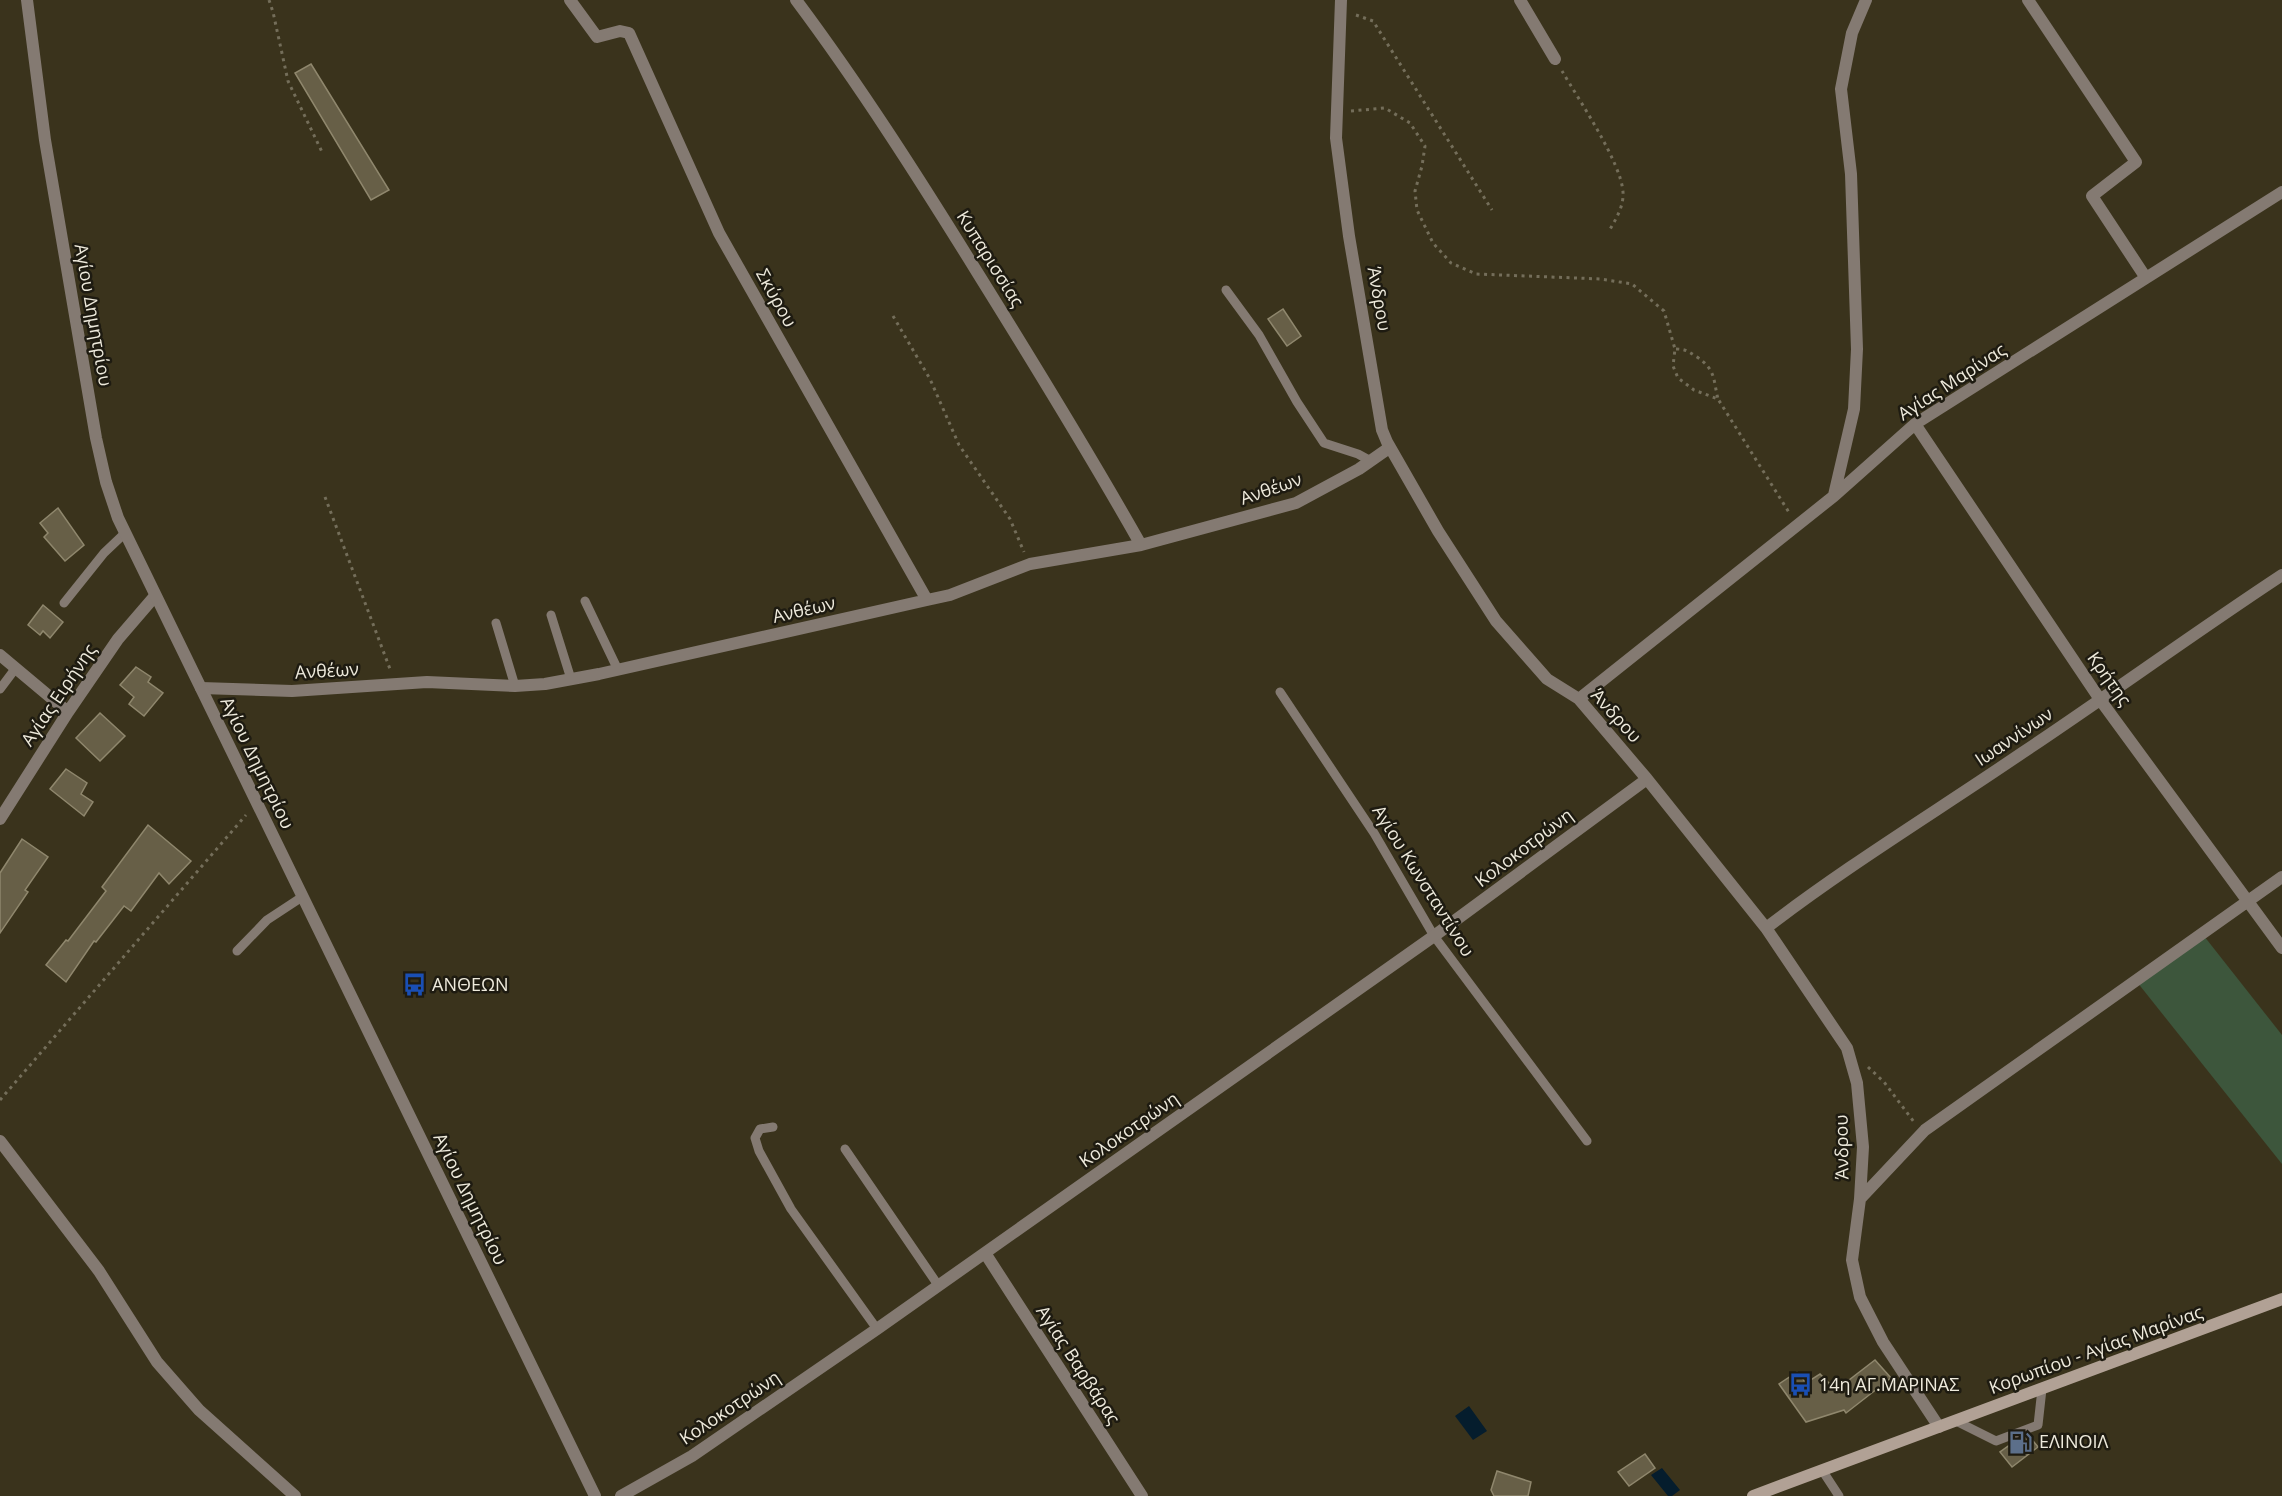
<svg xmlns="http://www.w3.org/2000/svg" width="2282" height="1496" viewBox="0 0 2282 1496" font-family="'Open Sans',sans-serif">
  <style>
    .green { fill: #3d563c }
    .water { fill: #051d2d }
    .building { fill: #675f47; stroke: #8f876d; stroke-width: 1.5 }
    .lines { fill: none; stroke-linecap: round; stroke-linejoin: round }
    .path { stroke: #746e5a; stroke-width: 3; stroke-dasharray: 3 4.5; stroke-linecap: butt }
    .service { stroke: #847a72; stroke-width: 9 }
    .minor { stroke: #847a72; stroke-width: 12 }
    .tertiary { stroke: #847a72; stroke-width: 12 }
    .secondary { stroke: #b1a195; stroke-width: 12 }
    .labels { text-anchor: middle; stroke-width: 5; stroke-linejoin: round; paint-order: stroke }
    .street-label { font-size: 18px; fill: #eeeadc; stroke: #1e1b11 }
    .poi-label { font-size: 18px; fill: #eeeadc; stroke: #1e1b11; text-anchor: start }
  </style>
  <rect width="100%" height="100%" fill="#3a331c"/>
  <path class="green" d="M2204,936L2282,1035V1164L2137,982Z"/>
  <path class="water" d="M1469,1406L1487,1431L1473,1440L1455,1416Z
    M1662,1468L1680,1490L1672,1496H1668L1651,1475Z"/>
  <path class="building" d="M311,64L389,190L371,200L295,73Z
    M1283,309L1301,336L1287,346L1268,319Z
    M58,508L84,545L65,561L44,537L48,533L40,523Z
    M43,605L63,622L50,638L43,631L40,635L28,625Z
    M136,667L151,677L148,682L163,693L144,716L129,704L134,697L120,685Z
    M100,713L125,736L100,761L76,738Z
    M66,769L87,783L81,794L93,802L84,816L50,789Z
    M148,825L191,861L169,884L159,873L131,911L124,906L96,942L94,941L66,982L46,965L66,940L68,941L106,891L102,887Z
    M22,839L48,857L25,890L28,892L0,933V873Z
    M1875,1360L1891,1378L1846,1413L1844,1410L1806,1422L1779,1384L1797,1372L1806,1383L1820,1374L1836,1390Z
    M2029,1436L2038,1447L2012,1467L2000,1452L2014,1442Z
    M1645,1454L1655,1468L1629,1486L1618,1472Z
    M1497,1471L1531,1482L1528,1496H1494L1491,1490Z"/>
  <g class="lines">
    <path class="path" d="M269,0L273,12L288,81L322,152
      M1356,15L1373,21L1492,210
      M1562,71C1579,100 1621,162 1623,192C1624,206 1616,219 1609,231
      M1351,111L1385,108L1410,123L1425,146L1422,166L1415,191L1417,210L1433,243L1451,263L1476,274L1601,279L1632,284L1664,311L1675,349L1673,366L1678,378L1694,390L1718,399L1790,514
      M893,316L930,379L959,445L1010,519L1024,552
      M1676,349C1686,349 1689,352 1697,357C1716,370 1713,379 1718,399
      M325,497L390,669
      M1868,1067L1884,1082L1914,1122
      M0,1100L246,815"/>
    <path class="service" d="M1226,290L1259,335L1297,402L1324,443L1358,454L1369,460
      M585,601L618,670
      M64,603L104,553L124,534
      M551,615L571,679
      M496,623L515,686
      M0,689L15,669
      M1280,692L1374,833L1434,936L1587,1141
      M237,951L267,920L302,897
      M773,1127L760,1129L755,1138L759,1151L791,1209L877,1329
      M845,1149L938,1285
      M1956,1421L1996,1441L2038,1425L2042,1389
      M1822,1470L1839,1496"/>
    <path class="minor" d="M570,0L597,37L620,31L629,33L719,233L927,600
      M796,0C861,87 920,180 977,272C1033,362 1089,453 1141,545
      M1341,0L1336,138L1349,236L1382,430L1387,442L1438,531L1496,621L1547,679L1579,699L1647,779L1766,928L1847,1048L1857,1083L1863,1147L1860,1199L1852,1260L1860,1297L1883,1342L1939,1427
      M1520,0L1555,59
      M2028,0L2136,162L2092,196L2146,278
      M1915,424L2101,701L2282,948
      M1834,495L1854,409L1857,349L1851,174L1841,89L1852,33L1866,0
      M0,655L68,712
      M201,688L292,691L427,682L515,686L545,684L599,674L927,600L950,595L1030,564L1141,545L1296,503L1359,469L1389,448
      M1579,699L1834,496L1915,424L2282,192
      M0,819L68,712L118,639L155,596
      M1766,928C1848,865 1937,811 2022,753C2109,695 2194,633 2282,575
      M0,1141L99,1271L157,1362L199,1410L295,1496
      M1860,1199L1925,1130L2282,877
      M985,1253L1142,1496
      M621,1496L692,1456L877,1329L1434,936L1647,779"/>
    <path class="tertiary" d="M27,0L45,140L96,438L106,482L118,518L595,1496"/>
    <path class="secondary" d="M1753,1496L2282,1299"/>
  </g>
  <defs>
    <symbol id="bus-bare" viewBox="-9 -9 18 18"><path d="M-5-6H5V4H4V6H2V4H-2V6H-4V4H-5ZM-3.5-4V0h7V-4ZM-3.5 1.2v1.5H-2V1.2ZM2 1.2v1.5H3.5V1.2Z" fill="#1a4fb4" stroke="#1e1b11" stroke-width="2.5" paint-order="stroke"/></symbol>
    <symbol id="fuel-bare" viewBox="-9 -9 18 18"><path d="M-5.5-6h7V0h2V4h1.3V-2.5L3-4.5l.8-.8L6-3V5H2.5V1h-1V6h-7ZM-4.2-4.7v3.2H.2V-4.7Z" fill="#5c6f8a" stroke="#1e1b11" stroke-width="2.5" paint-order="stroke"/></symbol>
  </defs>
  <g fill-rule="evenodd">
    <use href="#bus-bare" x="398" y="968" width="33" height="33"/>
    <use href="#bus-bare" x="1784" y="1368" width="33" height="33"/>
    <use href="#fuel-bare" x="2004" y="1426" width="33" height="33"/>
  </g>
  <g class="labels">
    <g class="street-label">
      <text transform="translate(990 259) rotate(58)" y="6">Κυπαρισσίας</text>
      <text transform="translate(776 298) rotate(61)" y="6">Σκύρου</text>
      <text transform="translate(1379 299) rotate(80)" y="6">Άνδρου</text>
      <text transform="translate(93 315) rotate(80)" y="6">Αγίου Δημητρίου</text>
      <text transform="translate(1952 382) rotate(-33)" y="6">Αγίας Μαρίνας</text>
      <text transform="translate(1271 489) rotate(-19)" y="6">Ανθέων</text>
      <text transform="translate(804 610) rotate(-13)" y="6">Ανθέων</text>
      <text transform="translate(327 671) rotate(-3)" y="6">Ανθέων</text>
      <text transform="translate(2109 679) rotate(55)" y="6">Κρήτης</text>
      <text transform="translate(59 695) rotate(-56)" y="6">Αγίας Ειρήνης</text>
      <text transform="translate(1616 716) rotate(48)" y="6">Άνδρου</text>
      <text transform="translate(2014 737) rotate(-34)" y="6">Ιωαννίνων</text>
      <text transform="translate(257 763) rotate(64)" y="6">Αγίου Δημητρίου</text>
      <text transform="translate(1524 848) rotate(-37)" y="6">Κολοκοτρώνη</text>
      <text transform="translate(1423 881) rotate(58)" y="6">Αγίου Κωνσταντίνου</text>
      <text transform="translate(1129 1130) rotate(-35)" y="6">Κολοκοτρώνη</text>
      <text transform="translate(1842 1147) rotate(-91)" y="6">Άνδρου</text>
      <text transform="translate(470 1199) rotate(64)" y="6">Αγίου Δημητρίου</text>
      <text transform="translate(2096 1350) rotate(-20)" y="6">Κορωπίου - Αγίας Μαρίνας</text>
      <text transform="translate(1078 1365) rotate(57)" y="6">Αγίας Βαρβάρας</text>
      <text transform="translate(730 1408) rotate(-34)" y="6">Κολοκοτρώνη</text>
    </g>
    <g class="poi-label">
      <text x="432" y="991">ΑΝΘΕΩΝ</text>
      <text x="1819" y="1391">14η ΑΓ.ΜΑΡΙΝΑΣ</text>
      <text x="2039" y="1448">ΕΛΙΝΟΙΛ</text>
    </g>
  </g>
</svg>
